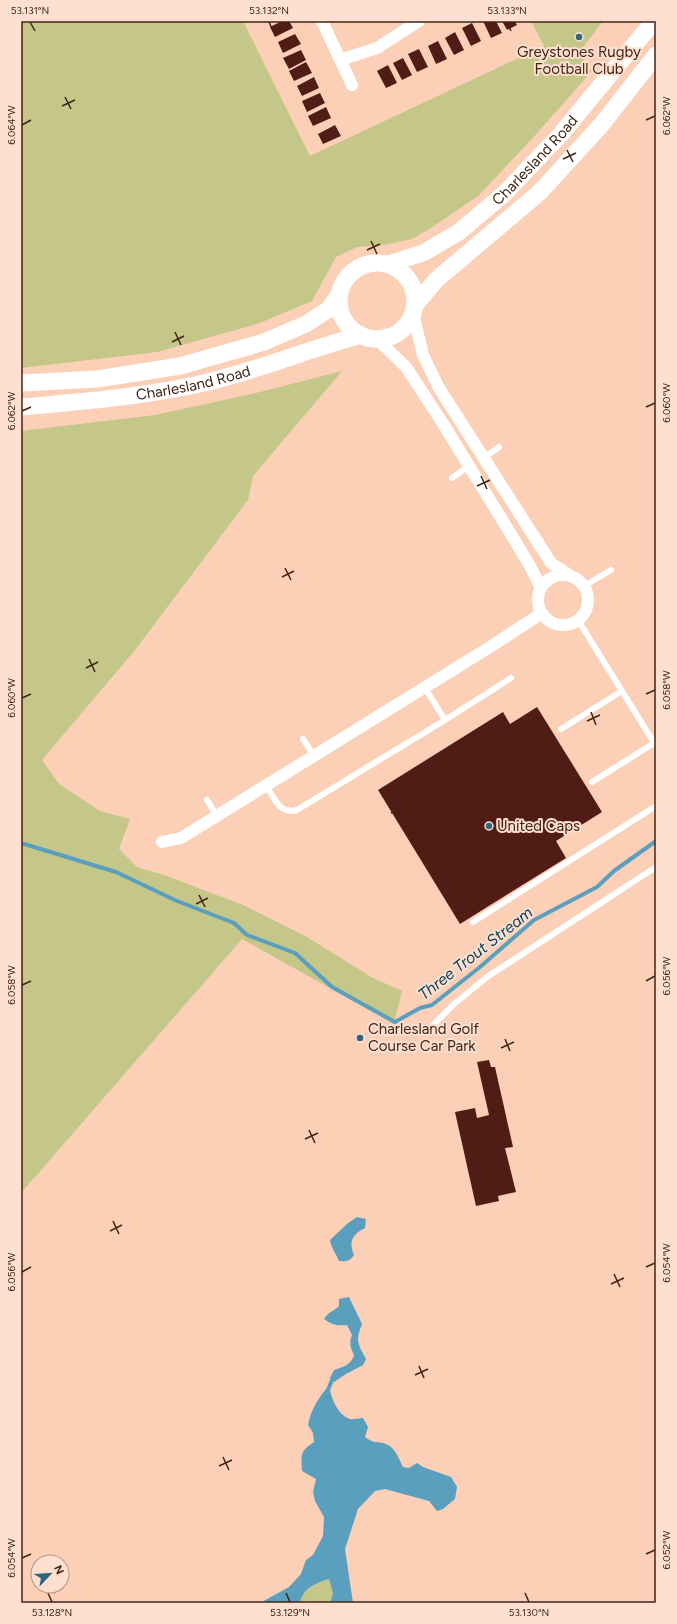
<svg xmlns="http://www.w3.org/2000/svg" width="677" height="1624" viewBox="0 0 677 1624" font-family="Figtree,sans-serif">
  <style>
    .green { fill: #c5c789 }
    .water { fill: #5b9fbe }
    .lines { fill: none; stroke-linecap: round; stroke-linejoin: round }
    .stream { stroke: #5b9fbe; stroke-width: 4 }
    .building { fill: #521c16 }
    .lane { stroke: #fff; stroke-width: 6 }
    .street { stroke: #fff; stroke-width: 12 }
    .secondary { stroke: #fff; stroke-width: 17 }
    .ticks { fill: none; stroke: #402414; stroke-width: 1.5 }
    .poi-dot { fill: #2c667f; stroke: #ffe0d0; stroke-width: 1.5 }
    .labels { text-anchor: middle; stroke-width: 4; stroke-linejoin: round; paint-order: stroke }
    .poi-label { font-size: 15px; fill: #402414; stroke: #ffe0d0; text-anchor: start }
    .street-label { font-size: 15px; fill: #402414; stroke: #ffe0d0 }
    .water-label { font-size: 16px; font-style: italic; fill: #07435a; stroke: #ffe0d0 }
    .neatline { fill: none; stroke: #402414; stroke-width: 1.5 }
    .ticks-label { font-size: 10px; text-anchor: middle; fill: #402414 }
  </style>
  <rect width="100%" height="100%" fill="#fccfb7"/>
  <path class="green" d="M21,21H243L310,156L544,46L531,21H603L578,54L592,71L530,141L478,196L431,228L412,239L384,245L357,247L336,257L312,301L260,323L157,352L21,368Z
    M342,371L253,476L248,500L135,650L42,760L59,784L100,811L130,819L119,849L137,867L167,876L243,905L307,937L373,978L402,991L394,1024L242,939L21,1193V431L155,415L260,392Z
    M329,1579L333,1593L330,1603H298H300C303,1588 316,1583 329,1579Z"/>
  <path class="water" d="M357,1217L366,1219L365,1228C353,1234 348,1241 354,1255C350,1261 346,1262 339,1261C336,1253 331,1248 330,1240L348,1223Z
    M349,1297L362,1324C355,1341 358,1344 366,1359L363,1365L346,1374L334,1382L330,1378L334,1370C343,1367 351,1365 354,1355C350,1347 349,1343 352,1335L347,1325C337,1326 332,1325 324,1319C328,1312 334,1311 339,1306V1299Z
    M326,1389L330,1390C332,1400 339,1416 350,1419C353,1420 359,1418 363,1418L368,1427L365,1437C375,1444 374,1441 383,1443C395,1446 398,1457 403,1467L409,1468L417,1463L423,1467L451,1477L457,1487L455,1499L443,1509L437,1511L429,1501L385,1489L375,1491L358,1509L345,1549L353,1603H330L333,1593L329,1579C316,1583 303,1588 300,1603H260L289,1587L301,1574L306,1560L313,1555L323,1536L324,1517L315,1501L313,1492L316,1479L302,1471C301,1455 300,1451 314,1442L313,1433L308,1425C311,1410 317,1400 326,1389Z"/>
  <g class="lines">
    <path class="stream" d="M21,843L116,872L177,901L234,923L247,935L295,953L332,987L395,1022L420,1008L432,1005L480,967L534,920L597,887L614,871L656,841
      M328,1390L332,1380"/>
  </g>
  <path class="building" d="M282,21H289L293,28L275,37L270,27Z
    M483,21H496L502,33L491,38Z
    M502,21H515L517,25L507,30Z
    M472,23L481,41L471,46L462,28Z
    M455,32L464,50L454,55L445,38Z
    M295,34L301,44L283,53L278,42Z
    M438,41L447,59L436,64L428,46Z
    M419,49L428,67L417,72L408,54Z
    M301,50L306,60L289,69L283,58Z
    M403,58L412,75L402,80L393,63Z
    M306,62L312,73L294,81L289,71Z
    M388,65L397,83L386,88L377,71Z
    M314,77L319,88L302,96L297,86Z
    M320,93L325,103L307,112L302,101Z
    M326,107L331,118L313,126L308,116Z
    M335,125L341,136L323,144L318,134Z
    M537,707L602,812L556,841L566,858L460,924L378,790L503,712L510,724Z
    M489,1060L491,1067H495L513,1147L505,1148L516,1192L498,1196L499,1201L476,1206L455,1112L475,1108L477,1118L489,1115L477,1062Z"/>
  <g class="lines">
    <path class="lane" d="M484,458L499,447
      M452,478L469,466
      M584,586L611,570
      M578,620L656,746
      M425,688L445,720
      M561,729L622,691
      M303,739L314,756
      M592,782L654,743
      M266,786C275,798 279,815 297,810L445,720L511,678
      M207,800L217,816
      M473,922L656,806
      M431,1027L453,1005L487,977L656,867"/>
    <path class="street" d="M322,21L352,85
      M340,60L377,48L419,21
      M413,313L423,355L439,388L551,563L571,576
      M377,339L406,367L442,422L509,531L530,566L541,588
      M538 600a25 25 0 1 1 50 0a25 25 0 1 1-50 0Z
      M162,842L181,838L490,647L542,613"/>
    <g class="secondary">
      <circle cx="377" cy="301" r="38"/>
      <path id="s1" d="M388,264L423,253L459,232L505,193L561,134L654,21"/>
      <path d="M415,305L436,280L540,192L602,124L656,55"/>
      <path d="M21,383L97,379L180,366L264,342L306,324L329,309L339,295"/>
      <path id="s2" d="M21,407C80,402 138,397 195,385C252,373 305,350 361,335"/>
    </g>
  </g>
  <path class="ticks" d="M30,22L35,31M269,22L273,31M507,22L511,31M65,97L71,109M62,106L75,100M646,120L655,116M22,125L31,120M567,150L573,162M563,159L576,153M371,241L377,254M367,250L380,244M175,332L181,345M172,342L184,336M646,407L655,403M22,411L31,407M481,476L487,489M477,486L490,480M285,568L291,580M282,577L294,571M89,659L95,672M86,668L98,662M646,694L655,690M22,698L31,694M591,712L596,725M587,721L600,715M395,803L401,816M391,813L404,807M199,895L205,907M196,904L208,898M646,981L655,976M22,985L31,981M505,1039L510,1051M501,1048L514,1042M309,1130L315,1143M305,1139L318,1133M113,1221L119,1234M110,1231L122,1225M646,1267L655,1263M22,1272L31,1267M614,1274L620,1287M611,1284L624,1278M419,1366L424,1378M415,1375L428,1369M223,1457L229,1470M219,1466L232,1460M646,1554L655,1550M22,1558L31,1554M48,1593L52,1602M286,1593L290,1602M525,1593L529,1602"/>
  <g class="poi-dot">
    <circle cx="579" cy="37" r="4"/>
    <circle cx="489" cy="826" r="4"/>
    <circle cx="360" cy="1038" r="4"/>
  </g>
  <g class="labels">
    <g class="poi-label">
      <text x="579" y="57" text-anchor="middle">Greystones Rugby<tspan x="579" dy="17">Football Club</tspan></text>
      <text x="497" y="831">United Caps</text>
      <text x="368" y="1034">Charlesland Golf<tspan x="368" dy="17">Course Car Park</tspan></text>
    </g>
    <g class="street-label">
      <text dy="5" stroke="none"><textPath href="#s1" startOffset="183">Charlesland Road</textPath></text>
      <text dy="5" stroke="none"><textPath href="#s2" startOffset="174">Charlesland Road</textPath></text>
    </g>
    <g class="water-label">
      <text transform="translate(475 953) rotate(-38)" y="6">Three Trout Stream</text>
    </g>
  </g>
  <rect width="677" height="1624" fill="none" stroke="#ffe0d0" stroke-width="44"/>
  <g transform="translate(50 1574) rotate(65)"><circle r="19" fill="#ffe0d0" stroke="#b39585"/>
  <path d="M0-3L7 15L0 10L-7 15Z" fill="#2c667f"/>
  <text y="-6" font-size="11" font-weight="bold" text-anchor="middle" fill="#402414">N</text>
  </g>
  <rect x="22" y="22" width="633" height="1580" class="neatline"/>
  <g class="ticks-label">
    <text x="30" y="14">53.131°N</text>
    <text x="269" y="14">53.132°N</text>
    <text x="507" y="14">53.133°N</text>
    <text transform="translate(666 116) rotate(-90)" y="4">6.062°W</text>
    <text transform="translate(11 125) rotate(-90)" y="4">6.064°W</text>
    <text transform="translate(666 403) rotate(-90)" y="4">6.060°W</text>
    <text transform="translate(11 411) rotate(-90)" y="4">6.062°W</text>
    <text transform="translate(666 690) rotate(-90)" y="4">6.058°W</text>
    <text transform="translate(11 698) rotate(-90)" y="4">6.060°W</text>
    <text transform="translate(666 976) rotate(-90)" y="4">6.056°W</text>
    <text transform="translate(11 985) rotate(-90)" y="4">6.058°W</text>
    <text transform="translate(666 1263) rotate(-90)" y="4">6.054°W</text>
    <text transform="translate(11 1272) rotate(-90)" y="4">6.056°W</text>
    <text transform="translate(666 1550) rotate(-90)" y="4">6.052°W</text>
    <text transform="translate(11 1558) rotate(-90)" y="4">6.054°W</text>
    <text x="52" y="1616">53.128°N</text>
    <text x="290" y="1616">53.129°N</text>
    <text x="529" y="1616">53.130°N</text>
  </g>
</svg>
